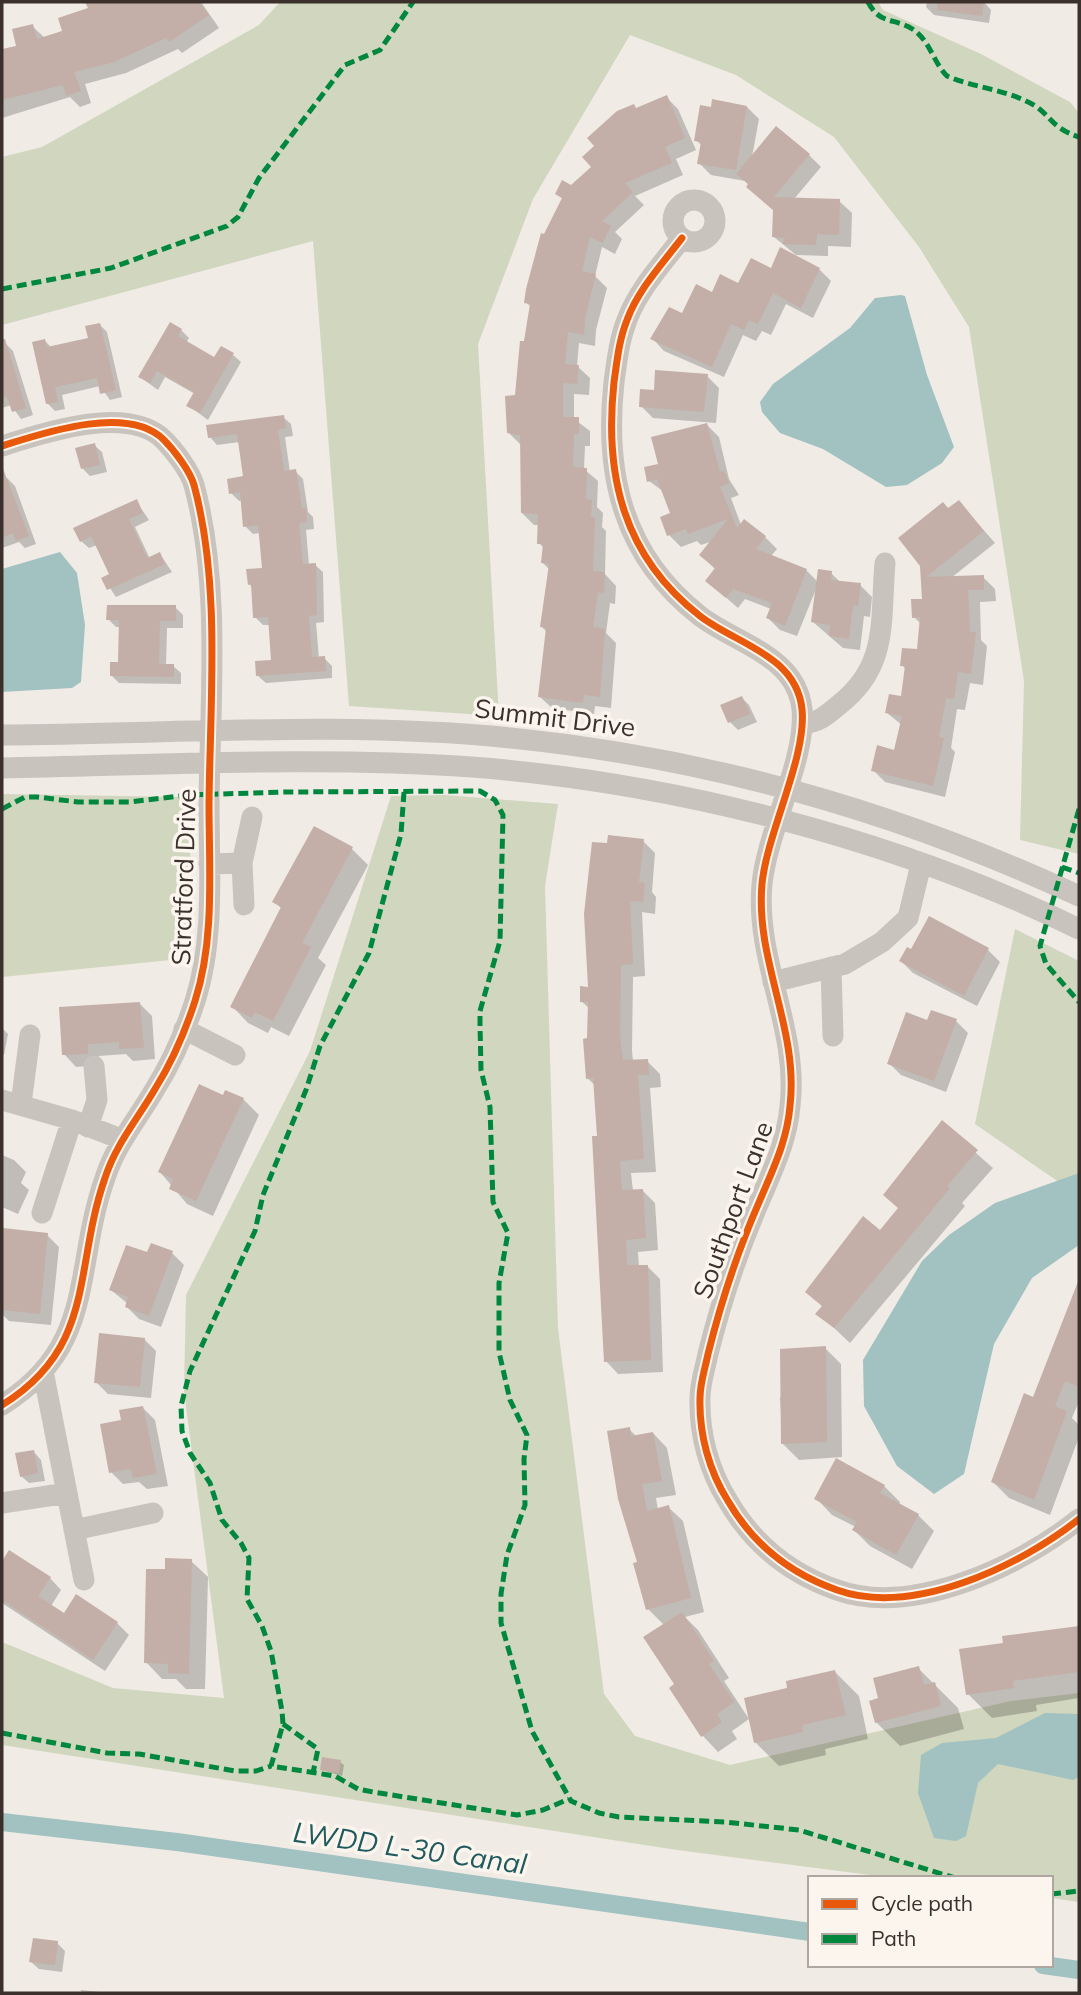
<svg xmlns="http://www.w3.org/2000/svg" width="1081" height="1995" viewBox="0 0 1081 1995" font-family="Mulish,sans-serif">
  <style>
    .green { fill: #d1d6bf }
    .water { fill: #a1c2c1 }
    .shadow { fill: #0003 }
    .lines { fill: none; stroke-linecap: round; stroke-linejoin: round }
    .canal { stroke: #a1c2c1; stroke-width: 18 }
    .building { fill: #c3afa7 }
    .minor { stroke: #c9c3be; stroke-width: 21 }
    .quiet { stroke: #00873e; stroke-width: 5; stroke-dasharray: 10 5; stroke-linecap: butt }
    .cycleway-casing { stroke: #fbf5ee; stroke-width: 11 }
    .cycleway { stroke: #e8590c; stroke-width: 7 }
    .labels { text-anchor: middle; stroke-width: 7; stroke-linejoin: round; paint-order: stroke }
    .street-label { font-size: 26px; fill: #3b302b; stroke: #fbf5ee }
    .water-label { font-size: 28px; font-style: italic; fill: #1f5a5e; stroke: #fbf5ee }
  </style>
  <rect width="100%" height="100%" fill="#f0ebe5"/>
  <path class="green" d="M280,2H878L883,10L981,54L1070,102L1079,113V854L1020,840L1024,681L969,327L919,247L834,137L736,75L630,35L533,199L478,344L499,716L349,706L313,241L2,325V157L42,147L259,25Z
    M2,794L183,797L192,868L181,959L2,977Z
    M445,795L558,804L545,886L558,1328L604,1694L635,1736L730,1765L1011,1701L1079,1693V1902L1051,1898V1878H893L677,1850L2,1745V1642L113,1688L224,1698L184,1391L186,1295L310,1051L391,796Z
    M1015,929L1079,961V1196L975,1124Z"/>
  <path class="water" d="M901,295L905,296L927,375L954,447L942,463L907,485L886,487L823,449L780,433L762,412L760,402L773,384L850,328L875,298Z
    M60,552L77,573L85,625L81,682L72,688L2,692V569Z
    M1079,1173V1245L1032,1278L994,1344L964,1474L934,1494L897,1466L864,1406L863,1360L922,1261L949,1235L995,1203Z
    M1045,1713L1079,1714V1777L1073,1780L998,1764L978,1783L966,1836L956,1841L934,1838L918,1793L921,1755L942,1743L996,1738Z"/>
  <path class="shadow" d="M95,2H201L219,28L182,53L178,49L126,73L85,84L91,103L80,107L70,97L2,118V51L18,47L32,26L45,38L65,32Z
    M927,2H984L991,10L989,23L934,15L926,7Z
    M666,97L678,109L696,150L676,159L683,175L635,196L644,205L615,232L622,239L615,254L602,247L595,276L607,288L596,330L595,346L579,343L577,366L590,378L589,395L574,394V419L590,431V446H585L584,469L598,481L597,507L603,513L602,527L606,531L605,574L616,586L615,604L610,603L606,633L616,643L611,708L595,706L594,714L552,708L540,697L548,633L542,627L550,570L543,563L544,548L539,543L540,525H534L522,513L521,445L509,433L532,308L526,302L545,236L563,199L557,194L571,187L594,167L637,110Z
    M747,107L759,119L752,157L809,155L821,167L794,199L839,201L852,213L851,247L828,246V256L796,255L774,237V211L745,181L711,175L699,163L702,146L696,140L712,109Z
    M819,269L831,281L813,318L786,304L771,335L762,331L756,341L743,335L724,377L664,351L653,339L712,294L772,271Z
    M99,324L107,332L122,397L110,400L100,386L62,395L65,409L55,411L47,403L45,341L52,348L90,339Z
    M181,330L189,338L186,343L215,359L233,355L241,362L208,420L189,406L195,394L165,377L158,390L140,377Z
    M5,343L13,351L33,415L21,419L11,405L2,408V344Z
    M707,376L719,388L716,423L653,418L641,406L655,392Z
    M283,417L291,424L293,436L285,437L290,472L295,471L303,479L308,512L313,517L314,529L306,530L309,565H315L323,572L324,622L316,623L319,658H324L332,666V678L266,683L258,676L273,661L270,625H263L255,617L253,588L249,584L264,569L260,533L253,534L245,526L243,500L239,501L231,493L245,478L240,442L217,445L210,437Z
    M707,425L719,437L729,479L739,495L731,498L741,525L765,537L777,549L771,556L806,570L818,582L831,573L841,583L860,585L872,597L870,617L864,616L860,650L843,648L813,622L816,589L797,636L780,630L768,618L771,609L745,599L738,608L707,581L716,570L701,555L713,541L701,545L697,541L681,547L669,535L673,514L664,492L649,481L660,465Z
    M94,445L102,452L107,472L90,476L83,469Z
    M7,478L15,486L36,544L25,548L19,542L2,548V480Z
    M136,501L149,520L135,527L150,559L160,554L172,572L116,597L104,579L111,575L97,545L89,548L81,541Z
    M959,502L995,543L951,578L983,577L995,589L996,601L980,602L981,640L987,646L983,685L970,683L965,710L957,709L951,748L955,752L945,797L885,782L873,770L895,752L902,725L887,713L902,698L906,670L902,665L918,651L921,624L914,617L924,600L922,566L949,510Z
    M175,607L183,615V628H167L166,665L173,666L181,673V684L119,683L111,675L120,664V627H116L108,619Z
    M742,698L749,705L757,722L738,730L730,722Z
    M314,828L352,849L368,865L318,958L326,965L289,1036L271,1027L268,1033L248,1023L232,1006L282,909L275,902Z
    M643,841L655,853L652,892L656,897L655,914L642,912L645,976L633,977L632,1050L633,1062L647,1061L660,1074L661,1087L650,1088L656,1172L631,1173L633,1191H643L655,1203L658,1250L638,1252L639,1267L647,1266L660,1279L663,1372L618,1374L606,1361L599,1137L596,1086L587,1078L590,1009L581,1001L590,988L608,845Z
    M988,950L1000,962L977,1006L913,973L901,961L912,951Z
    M140,1004L152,1016L155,1059L133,1061L126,1054L99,1056L100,1065L76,1067L64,1054Z
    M956,1021L968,1033L946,1092L901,1075L889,1063L929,1022Z
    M2,1028L8,1034L4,1055H2Z
    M224,1097L243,1099L259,1115L213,1216L187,1204L160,1172Z
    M942,1123L993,1168L962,1203L965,1206L850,1343L818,1313L823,1307L807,1292L880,1233L900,1209L915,1161L912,1158Z
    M2,1155L14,1160L26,1172L21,1183L29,1190L18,1214L2,1207Z
    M5,1230L47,1235L59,1247L51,1325L9,1321L2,1314Z
    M172,1253L184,1265L161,1327L139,1319L127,1307L128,1304L111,1290L148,1255Z
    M1079,1285V1401L1072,1418L1079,1425V1437L1050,1515L1009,1498L993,1482L1034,1399Z
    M144,1339L156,1351L151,1398L108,1394L96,1382Z
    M825,1348L841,1364L842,1457L799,1460L783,1444L780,1397H785Z
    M143,1408L155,1420L168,1486L147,1489L139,1482L123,1484L111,1472L123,1421Z
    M629,1429L636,1436L653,1433L667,1448L676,1495L656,1498L658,1510L668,1507L683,1521L704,1612L685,1617L698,1630L729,1678L724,1681L749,1719L732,1731L737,1739L718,1752L702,1735L677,1685L664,1625L648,1609L639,1564Z
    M34,1452L41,1460L45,1481L29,1483L21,1476Z
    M884,1486L900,1502L899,1505L918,1515L934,1531L912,1569L870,1546L854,1530L856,1527L832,1515L816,1498Z
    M9,1552L50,1578L61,1590L51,1606L64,1615L117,1623L129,1635L105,1671L2,1603V1564Z
    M191,1561L208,1577L205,1689H186L176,1679H162L146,1662L167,1571Z
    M1079,1627V1698L1036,1705L1037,1711L992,1718L968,1694L1060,1630Z
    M918,1668L958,1708L964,1729L900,1746L876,1722L880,1699Z
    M835,1672L859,1696L868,1739L825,1749L826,1755L779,1766L755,1742L789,1689Z
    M340,1762L344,1765L342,1776L322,1770Z
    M57,1943L65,1951L62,1972L39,1969L31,1962Z
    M81,1990L108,1993H81Z"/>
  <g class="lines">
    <path class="canal" d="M2,1822L177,1842L810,1932
      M1043,1965L1079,1970"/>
  </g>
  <path class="building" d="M85,2H199L209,15L169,42L166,38L114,62L74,72L81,91L66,96L63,85L2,100V49L16,46L12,29L33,24L37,39L62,31L58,18L88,8Z
    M938,2H984L982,16L937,10Z
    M667,95L685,138L665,147L672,163L625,183L633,192L602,221L611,226L603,243L590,237L582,271L596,274L585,318L584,335L568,332L565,364L579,365L577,384L563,383V417H579V434H574L573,467L587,468L586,499L592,500L591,517H595L593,571L605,572L604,593L598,592L593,627L605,629L600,697L584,695L583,703L538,697L546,628L540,627L549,564L541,563L543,544H537L538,514L521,513L520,435L507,433L505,396L515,395L520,341H524L530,304L524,303L526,289L541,233L544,234L562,198L555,194L562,180L571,185L591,167L582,157L594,146L587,138L617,111L634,104L636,108Z
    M712,99L747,106L736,170L697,164L701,142L694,141L700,105L711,107Z
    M776,126L810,154L774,197L840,199L839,235L817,234L816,245L782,244L785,238L772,237L773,210L746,187L748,184L736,174Z
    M780,247L820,268L801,308L773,293L758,324L749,320L744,330L731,324L712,367L650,339L669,307L682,313L696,284L712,292L720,274L738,283L751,258L771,268Z
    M170,322L182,329L178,336L214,357L221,346L234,353L200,413L186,406L194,392L157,371L150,383L138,377Z
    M100,323L116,390L100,394L97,378L55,387L58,402L46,404L32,342L45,339L47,347L88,338L85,326Z
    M2,339H5L26,408L12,412L7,397L2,398Z
    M655,370L708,374L704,412L639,407L640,389L654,390Z
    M284,415L286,428L278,430L284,471L296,469L302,508H306L307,522L299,523L303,564L316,563L317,615L309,616L312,657L325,656L326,671L256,676L255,661L271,660L268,617L253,618L251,584L248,585L246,569L262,568L258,525L243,527L240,492L229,494L227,479L243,476L237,434L208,438L206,425Z
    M707,423L720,472L724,471L729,483L720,487L737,528L744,519L766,536L756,549L807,569L785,626L766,618L772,603L733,589L726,598L705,581L715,568L699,555L728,519L688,534L686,529L667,536L660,517L670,513L657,479L647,482L644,467L658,464L651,437Z
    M95,443L100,465L81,469L75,448Z
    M2,466L29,536L16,541L13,533L2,538Z
    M137,499L143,513L129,519L147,558L160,552L165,564L107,590L101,578L109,574L91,536L80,542L73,528Z
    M959,500L984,531L926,577L984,575V590H968L970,632H976L971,674L958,672L954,699L946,698L939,737L944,738L933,786L871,771L877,745L894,750L902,716L885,713L889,694L901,696L905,666H900L902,648L917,649L920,617L912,618L911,599H922L920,566L898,538L943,502L948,508Z
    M818,569L832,571L831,580L861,583L858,606L853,605L849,639L829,636L830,625L811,622Z
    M107,605H176V621H160L159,664H174V677L110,676V662H118L119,620H106Z
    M742,696L750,714L728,723L720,705Z
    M314,826L353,847L302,943L311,947L273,1021L255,1012L252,1018L230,1007L281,907L272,902Z
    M608,835L644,839L639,882L645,883L643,902L630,901L633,964L621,965L620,1036L623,1060L648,1059L649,1075H638L644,1159L620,1161L622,1190L643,1189L646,1238L626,1240L627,1265H648L651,1360L604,1362L592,1136H597L593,1078L586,1079L583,1039L587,1038L588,1002H580V986L588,987L584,914L592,842L607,843Z
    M929,916L989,948L964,996L899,961L907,947L911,949Z
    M140,1002L144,1048L119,1049V1042L88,1044V1054L62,1055L59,1007Z
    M931,1010L957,1019L934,1081L887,1064L906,1012L927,1020Z
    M199,1084L223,1095L225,1090L244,1098L196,1201L169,1189L173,1179L158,1172Z
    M942,1120L978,1150L947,1186L950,1188L834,1328L815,1314L822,1306L805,1292L863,1216L880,1230L898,1208L883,1195Z
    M3,1228L48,1233L40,1314L2,1310Z
    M151,1243L173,1251L149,1316L125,1307L128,1297L109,1290L126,1245L147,1252Z
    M1079,1279V1387L1065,1381L1055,1406L1067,1411L1034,1500L991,1482L1024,1393L1033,1397Z
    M99,1333L145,1338L140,1387L94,1383Z
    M826,1346L827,1442L781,1444L780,1349Z
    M143,1406L157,1474L133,1478L131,1469L109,1473L100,1424L121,1420L119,1410Z
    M630,1427L631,1436L653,1432L662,1481L642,1484L647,1511L669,1505L691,1598L646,1610L633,1563L637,1562L618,1499L607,1431Z
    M34,1450L38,1473L20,1477L15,1453Z
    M836,1458L885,1485L880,1493L919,1514L896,1555L852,1530L857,1522L814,1499Z
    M9,1550L51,1577L38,1596L64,1613L76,1594L118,1622L93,1660L2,1600V1561Z
    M165,1558L192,1559L189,1674L168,1673V1664L144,1663L146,1569H165Z
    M682,1612L714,1661L709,1664L734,1702L717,1714L722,1722L701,1737L669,1688L674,1684L643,1637Z
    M1079,1626V1672L1013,1681L1014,1688L966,1695L959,1649L1003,1643L1002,1636Z
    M919,1666L924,1685L935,1682L941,1706L875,1723L869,1701L878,1698L873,1678Z
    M835,1670L846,1715L802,1725L803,1732L754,1743L744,1698L787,1688L786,1681Z
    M322,1757L341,1760L339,1773L320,1770Z
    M33,1938L58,1941L55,1965L29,1962Z"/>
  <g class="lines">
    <path class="minor" d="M673 221a21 21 0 1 1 42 0a21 21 0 1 1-42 0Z
      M682,238C662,264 638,290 627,320C619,340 617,361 614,382C604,475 623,556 700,616C736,644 796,655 802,709C807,757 767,832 762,884C755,961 799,1029 790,1106C787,1141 773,1169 760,1200C738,1250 721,1302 708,1354C705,1369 700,1383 700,1398C699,1434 709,1471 728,1501C753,1544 791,1574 837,1590C913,1617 1020,1566 1079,1519
      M2,446C43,433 128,404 164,440C174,450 190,471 194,485C221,585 210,701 209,804C209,869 215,939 195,1001C185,1032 172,1062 155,1089C137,1120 116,1144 105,1178C73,1269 97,1346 2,1405
      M802,724C820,722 827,715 840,704C889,665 880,621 885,563
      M2,735C171,734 343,721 511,738C709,758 899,812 1079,896
      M2,768C158,765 317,756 472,767C677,783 895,839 1079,929
      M242,863L244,905
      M209,864L242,863L252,817
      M831,967L833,1036
      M773,982L845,964L882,942L908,918L921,864
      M184,1029L235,1055
      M2,1100L72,1120L121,1139
      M21,1104L30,1035
      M88,1127L97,1100L94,1066
      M42,1213L72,1120
      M43,1371L84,1580
      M2,1503L67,1493
      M74,1530L153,1513"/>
    <path class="quiet" d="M868,2C879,23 890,18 909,27C930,38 932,61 947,76C972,87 1001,89 1026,101C1051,112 1048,127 1079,137
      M2,289L111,268L227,226L238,217L259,178L345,65L380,50L413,2
      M404,792L401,834L369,953L320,1046L306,1090L263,1195L255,1231L190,1371L181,1406L182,1431L190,1453L210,1483L222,1520L241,1543L249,1558L247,1599L262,1626L271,1651L282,1711L283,1724L271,1766L335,1776L358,1789L373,1792L517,1815L543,1810L569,1799
      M2,809L25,797H37L78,802H129L188,795L286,792L480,791L495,800L503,815L500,941L480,1011V1024L481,1070L490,1107L493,1202L508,1233L499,1283V1352L510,1400L527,1435L524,1459L525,1505L507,1555L501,1594V1623L532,1731L571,1801L599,1813L619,1817L725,1822L799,1830L955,1878
      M1079,809L1040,946L1046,964L1079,1002
      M1062,867L1079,873
      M283,1724L318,1749L313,1773
      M2,1733L107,1753L139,1754L235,1771H256L271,1766
      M1051,1894L1079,1891"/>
    <defs>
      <path id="cycleway" d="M682,238C662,264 638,290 627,320C619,340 617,361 614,382C604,475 623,556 700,616C736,644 796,655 802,709C807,757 767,832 762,884C755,961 799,1029 790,1106C787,1141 773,1169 760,1200C738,1250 721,1302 708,1354C705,1369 700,1383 700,1398C699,1434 709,1471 728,1501C753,1544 791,1574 837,1590C913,1617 1020,1566 1079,1519
        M2,446C43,433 128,404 164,440C174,450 190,471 194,485C221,585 210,701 209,804C209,869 215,939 195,1001C185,1032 172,1062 155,1089C137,1120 116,1144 105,1178C73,1269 97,1346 2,1405"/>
    </defs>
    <use href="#cycleway" class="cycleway-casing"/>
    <use href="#cycleway" class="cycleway"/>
  </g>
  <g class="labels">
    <g class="street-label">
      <text transform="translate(555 718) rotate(7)" y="9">Summit Drive</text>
      <text transform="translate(184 877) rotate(-88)" y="9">Stratford Drive</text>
      <text transform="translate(733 1210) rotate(-70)" y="9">Southport Lane</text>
    </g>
    <g class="water-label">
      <text transform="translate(410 1848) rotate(8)" y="10">LWDD L-30 Canal</text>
    </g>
  </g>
  <rect width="1081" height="1995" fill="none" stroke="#3b302b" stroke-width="7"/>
  <rect x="808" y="1876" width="245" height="91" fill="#fbf5ee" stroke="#aea6a0" stroke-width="2"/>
  <rect x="822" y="1899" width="35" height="10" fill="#e8590c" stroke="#aea6a0" stroke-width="2"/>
  <text x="871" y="1911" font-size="21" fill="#3b302b">Cycle path</text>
  <rect x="822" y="1934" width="35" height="10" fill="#00873e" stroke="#aea6a0" stroke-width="2"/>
  <text x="871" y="1946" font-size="21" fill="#3b302b">Path</text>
</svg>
